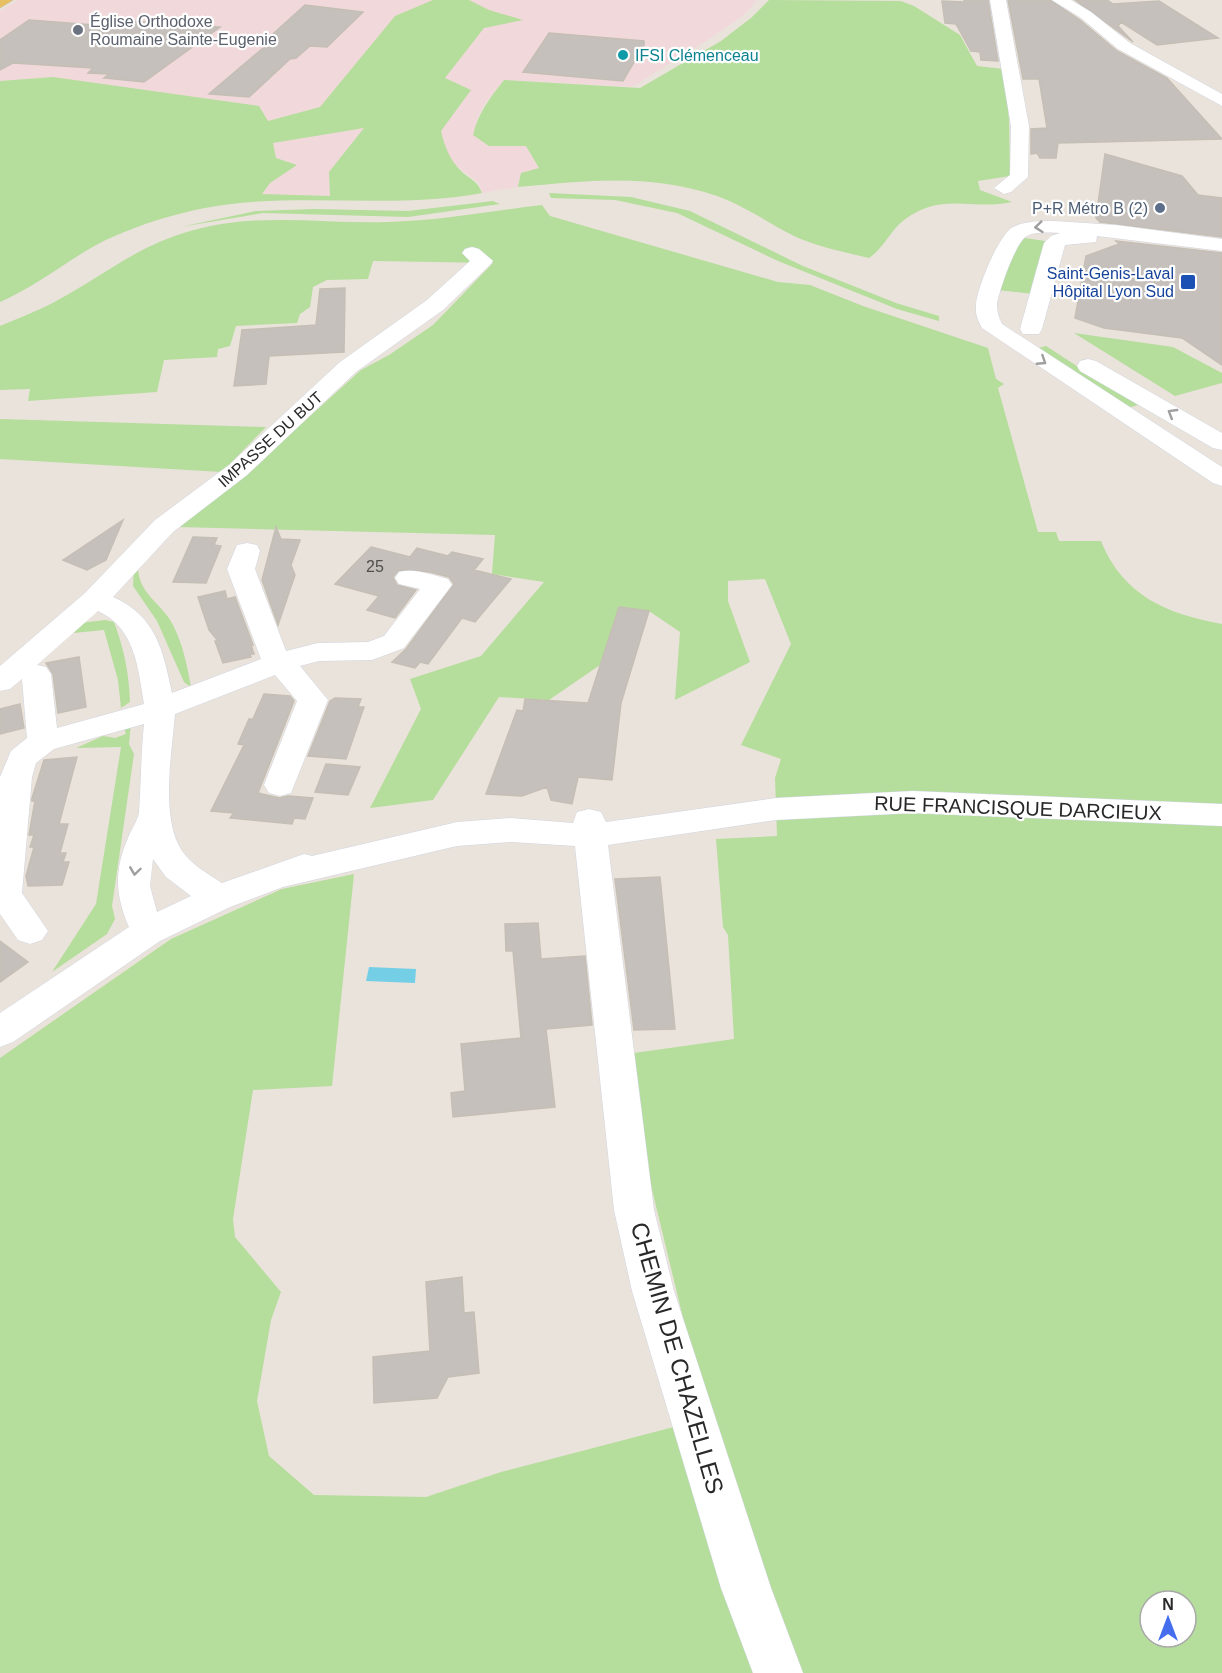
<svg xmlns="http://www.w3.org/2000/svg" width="1222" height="1673" viewBox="0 0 1222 1673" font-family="Arial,sans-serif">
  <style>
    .medical { fill: #f1d9db }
    .green { fill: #b5dd9b; fill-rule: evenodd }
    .water { fill: #74cfe6 }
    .building { fill: #c5c0bb; stroke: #c5beb5; stroke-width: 1.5 }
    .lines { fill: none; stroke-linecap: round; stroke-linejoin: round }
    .minor-casing { stroke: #d0d5e1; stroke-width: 1 }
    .major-casing { stroke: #c3c3c3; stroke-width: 1 }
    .minor { fill: #fff; fill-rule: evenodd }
    .major { fill: #e7c063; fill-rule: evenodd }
    .oneway { stroke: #9f9f9f }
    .worship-dot { fill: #6b7280; stroke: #fff; stroke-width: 2 }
    .culture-dot { fill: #0f9aa8; stroke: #fff; stroke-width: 2 }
    .service-dot { fill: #5c6f8a; stroke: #fff; stroke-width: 2 }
    .transit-dot { fill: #1a4fb4; stroke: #fff; stroke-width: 2 }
    .labels { text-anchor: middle; stroke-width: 4.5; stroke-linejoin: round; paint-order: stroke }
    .far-worship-label { font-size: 16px; fill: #5b616d; stroke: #fff; text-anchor: start }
    .far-culture-label { font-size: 16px; fill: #0d838f; stroke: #fff; text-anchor: start }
    .far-service-label { font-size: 16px; fill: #4e5e75; stroke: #fff; text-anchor: end }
    .far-transit-label { font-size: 16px; fill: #164399; stroke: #fff; text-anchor: end }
    .far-street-label { font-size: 16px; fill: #292929; stroke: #fff }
    .number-label { font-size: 16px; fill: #504f4e }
    .street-label { font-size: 20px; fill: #292929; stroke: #fff }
    .near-street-label { font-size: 24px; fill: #292929; stroke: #fff }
  </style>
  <rect width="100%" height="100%" fill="#eae3db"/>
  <path class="medical" d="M18,0H757L744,15L711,38L632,87L504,80L484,105L476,122L489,146L526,145L539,168L521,173L518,187L482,193L479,183L455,165L445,149L329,172L330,196L262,195L270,183L296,165L276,158L268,121L53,77L0,81V11Z"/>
  <path class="green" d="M433,0H469L489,10L523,20L484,28L445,78L471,90L441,131C445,149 452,165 467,176C475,182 478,183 482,193C381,212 275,186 175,215C149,222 121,232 98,244C65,262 35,287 0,302V81L53,77L259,106L268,121L320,107L395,16ZM364,128L329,172L330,196L262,194L270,183L297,165L276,158L273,143Z
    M769,0L901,1L914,6L960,35L977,66L1004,69L1009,119L1010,176L978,181L980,190L1012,202C970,211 943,191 904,220C890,231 883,249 869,258C844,252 818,247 794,236C768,223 745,206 717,196C646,173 590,181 518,187L521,173L539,168L526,146H489L473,135C478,113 490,98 504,80L640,88L721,41L751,18Z
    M549,193L631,197L690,211L803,266L896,303L939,316V321L897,309L778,261L677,213L615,200L551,198Z
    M493,201L500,204L408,217L263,213L180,227L256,211L314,209L408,211Z
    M542,205L550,216L778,282L810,285L863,306L988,348L996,379L1004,384L998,388L1038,532H1056L1059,541H1101C1123,596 1167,614 1222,624V1673H0V1058L171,939L282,889L354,874L332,1086L253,1090L233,1219L235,1237L281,1292L271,1320L257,1401L269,1456L314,1495L426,1497L501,1472L712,1417L691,1351L649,1177L634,1053L734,1039L728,935L723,927L716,839L777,836L775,778L781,759L741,745L791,644L765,579L728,581V601L750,662L675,700L680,632L649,611L619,607L600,665L549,700L499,697L433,800L370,808L421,709L410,679L481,656L544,582L492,574L495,535L178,527L268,454L361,370L389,355L433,325L493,263L373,261L368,279L327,280L313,287L310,307L300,314L297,323L236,326L230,346L218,349L217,357L164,360L157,392L28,401L30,389L0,390V326C19,318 40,310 58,300C106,274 140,244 194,230C259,212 323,224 388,222C440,221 490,211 542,205ZM1150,1601H1186V1637H1150Z
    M1025,238L1045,241L1034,294L996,290L1016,240Z
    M1074,333L1173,347L1222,373V383L1175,396Z
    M1046,346L1100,381L1145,403L1124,409L1034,349Z
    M0,419L266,427L222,472L0,459Z
    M134,567H138C138,594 162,603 173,625C183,645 187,665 191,687L184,682L157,621L133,586Z
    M105,620L114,622C124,649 129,673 130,702L121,708L118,680L104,630L63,634L80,623Z
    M131,723L129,744L134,754L112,906L115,919L107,934L52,972L96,904L121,747L76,748L103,736L115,738L126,734L123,725Z"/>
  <path class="water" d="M369,967L416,969L415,983L366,981Z"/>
  <path class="building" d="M964,0H988L998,61L981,60L980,52L971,51L956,24L945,23L942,1L964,2Z
    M1008,0H1050L1080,20L1117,51L1167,78L1222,139L1058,143L1056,158H1040L1037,153L1031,154V129L1047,128L1039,79H1023Z
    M1075,0H1107L1113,4L1159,1L1218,38L1157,45L1121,22L1118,26L1133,42Z
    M305,5L363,12L327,47L310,46L296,58L290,59L249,97L209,94L269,43L264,42Z
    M29,20L122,27L131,21L220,27L144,82L104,78L109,74L88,73L93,68L13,63L0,70V40Z
    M549,33L644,41V45L623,81L523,72Z
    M1105,154L1182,176L1198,195L1222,198V237L1100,222L1096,218Z
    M1116,241L1222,253V365L1182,338L1104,328L1075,318L1086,256L1119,244Z
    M345,288L344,352L269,356L266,384L234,386L242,330L316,325L320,289Z
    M123,520L106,560L87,570L63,560Z
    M276,527L281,539L300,540L291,565L295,575L278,625L262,580Z
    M193,537L217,538L214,545L221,546L206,583L173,582Z
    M371,547L410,557L417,548L448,556L452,552L483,559L474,570L511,579L475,622L462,618L428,664L420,662L415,668L392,662L406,649L454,584L449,577L430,572L399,570L393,577L397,585L416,590L395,618L367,610L379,596L335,584Z
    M225,591L227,599L235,597L253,645H251L254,654H250L251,657L223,663L215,641H218L209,630L198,597Z
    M619,607L649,611L621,703L612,780L578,777L572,804L551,800L547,787L522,796L486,794L517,710L523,711L525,699L588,703Z
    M79,657L86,707L58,713L53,674L46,663Z
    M264,694L290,696L294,701L258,793L279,798L288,796L313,798L305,819L294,818L292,824L230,818L234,813L211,811L244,745L238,744L249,719H253Z
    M335,698L361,699L358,707H364L346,759L308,756L330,701Z
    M20,704L24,728L0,734V709Z
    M77,757L59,824H68L60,853H66L63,862H69L62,885L28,886L26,876L34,847H30L34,835H29L35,801H32V798L44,760Z
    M326,764L360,767L348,795L315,792Z
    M660,877L675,1029L634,1030L615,879Z
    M538,923L541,959L585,956L592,1025L546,1029L555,1107L453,1117L451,1093L465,1091L461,1044L521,1038L513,951H506L505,924Z
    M0,941L28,962L0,982Z
    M462,1277L464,1313L474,1312L479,1373L448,1377L437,1398L374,1403L373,1357L430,1351L426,1282Z"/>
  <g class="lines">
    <defs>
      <path id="minor" d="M990,0H1006L1029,126L1028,177L1011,192L1004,194L994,188L1010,175L1011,126Z
        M1052,0H1071L1091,12L1130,43L1222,94V106L1118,49L1081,18Z
        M1054,221L1116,225L1222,239V251L1097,236L1096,242L1065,245L1042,329L1039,334H1023L1020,329L1044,243L1051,236L1060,233C1050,233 1036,231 1027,236C1016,241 998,293 997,305C997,312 999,318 1002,324L1222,467V486L1213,483L982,328C978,321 975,314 976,306C976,290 999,234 1013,227C1025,221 1040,221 1054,221Z
        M472,247L479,249L493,261L490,265L443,310L356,372L247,475L173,532L113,597C156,616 163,650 172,693L261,659L227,569L237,545L247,543L257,545L260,551L255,569L286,651L318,643L368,642L384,636L420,589L399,584L395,578L399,572C415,568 432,575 448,579L452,585L404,648L372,660L319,661L300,666L328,700L291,793L280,796L269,793L264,785L297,701L275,675L175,714C172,753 160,818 182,851C192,865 208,874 222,883L304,854L312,856L457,822L511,818L573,823L577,812L589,809L601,812L606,822L776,798L913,791L1222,804V826L913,813L776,820L608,845L654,1210L674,1291L771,1588L803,1673H753L721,1588L632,1291L614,1210L575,846L511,842L457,846L283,887L230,907L160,941L13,1042L0,1047V1013L129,927C115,895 114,870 128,838C131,830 138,820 139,812C141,783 141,753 144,724L54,749L36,763L32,777L22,893L48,931L42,940L30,944L18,940L0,914V777L11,751L27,738L22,679L10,689L0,691V666L85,593L155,520L229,465L340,362L427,300L470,261L462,253L465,249ZM98,611C135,628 138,667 144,704L57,728L51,674L46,667L37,665ZM153,859L166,877L191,896L157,912L150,886Z
        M1088,359L1096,361L1222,433V450L1213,448L1080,371L1077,366L1080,361Z"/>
      <path id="major" d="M0,0H13L0,8Z"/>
    </defs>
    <use href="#minor" class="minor-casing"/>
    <use href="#major" class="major-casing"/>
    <use href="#minor" class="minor"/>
    <use href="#major" class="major"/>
  </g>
  <defs><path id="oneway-chevron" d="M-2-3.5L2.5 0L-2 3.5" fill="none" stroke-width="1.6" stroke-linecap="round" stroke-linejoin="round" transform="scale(1.5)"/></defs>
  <g class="oneway">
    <use href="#oneway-chevron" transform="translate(1039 227) rotate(174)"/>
    <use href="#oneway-chevron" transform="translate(1042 361) rotate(33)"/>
    <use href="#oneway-chevron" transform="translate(1172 413) rotate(-149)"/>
    <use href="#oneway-chevron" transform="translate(135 871) rotate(98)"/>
  </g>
  <circle class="worship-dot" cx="78" cy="30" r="6"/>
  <circle class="culture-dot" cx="623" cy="55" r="6"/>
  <circle class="service-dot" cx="1160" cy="208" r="6"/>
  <rect class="transit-dot" x="1180" y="274" width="16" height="16" rx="3"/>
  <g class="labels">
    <g class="far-worship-label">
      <text x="90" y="27">Église Orthodoxe<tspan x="90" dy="18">Roumaine Sainte-Eugenie</tspan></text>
    </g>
    <g class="far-culture-label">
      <text x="635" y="61">IFSI Clémenceau</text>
    </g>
    <g class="far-service-label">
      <text x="1148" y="214">P+R Métro B (2)</text>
    </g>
    <g class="far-transit-label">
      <text x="1174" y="279">Saint-Genis-Laval<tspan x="1174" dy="18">Hôpital Lyon Sud</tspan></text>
    </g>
    <g class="far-street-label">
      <text transform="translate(270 439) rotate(-42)" y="6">IMPASSE DU BUT</text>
    </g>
    <g class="number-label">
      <text x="375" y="572">25</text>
    </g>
    <g class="street-label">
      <text transform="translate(1018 808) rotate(2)" y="7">RUE FRANCISQUE DARCIEUX</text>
    </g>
    <g class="near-street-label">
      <text transform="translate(677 1358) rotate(74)" y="8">CHEMIN DE CHAZELLES</text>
    </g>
  </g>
  <g transform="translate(1168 1619)"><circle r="28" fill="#ffffff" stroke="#a9a9a9" stroke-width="1.5"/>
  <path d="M0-4.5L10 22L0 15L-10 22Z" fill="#456eee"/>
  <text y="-9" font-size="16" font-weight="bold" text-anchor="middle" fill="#292929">N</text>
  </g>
</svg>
